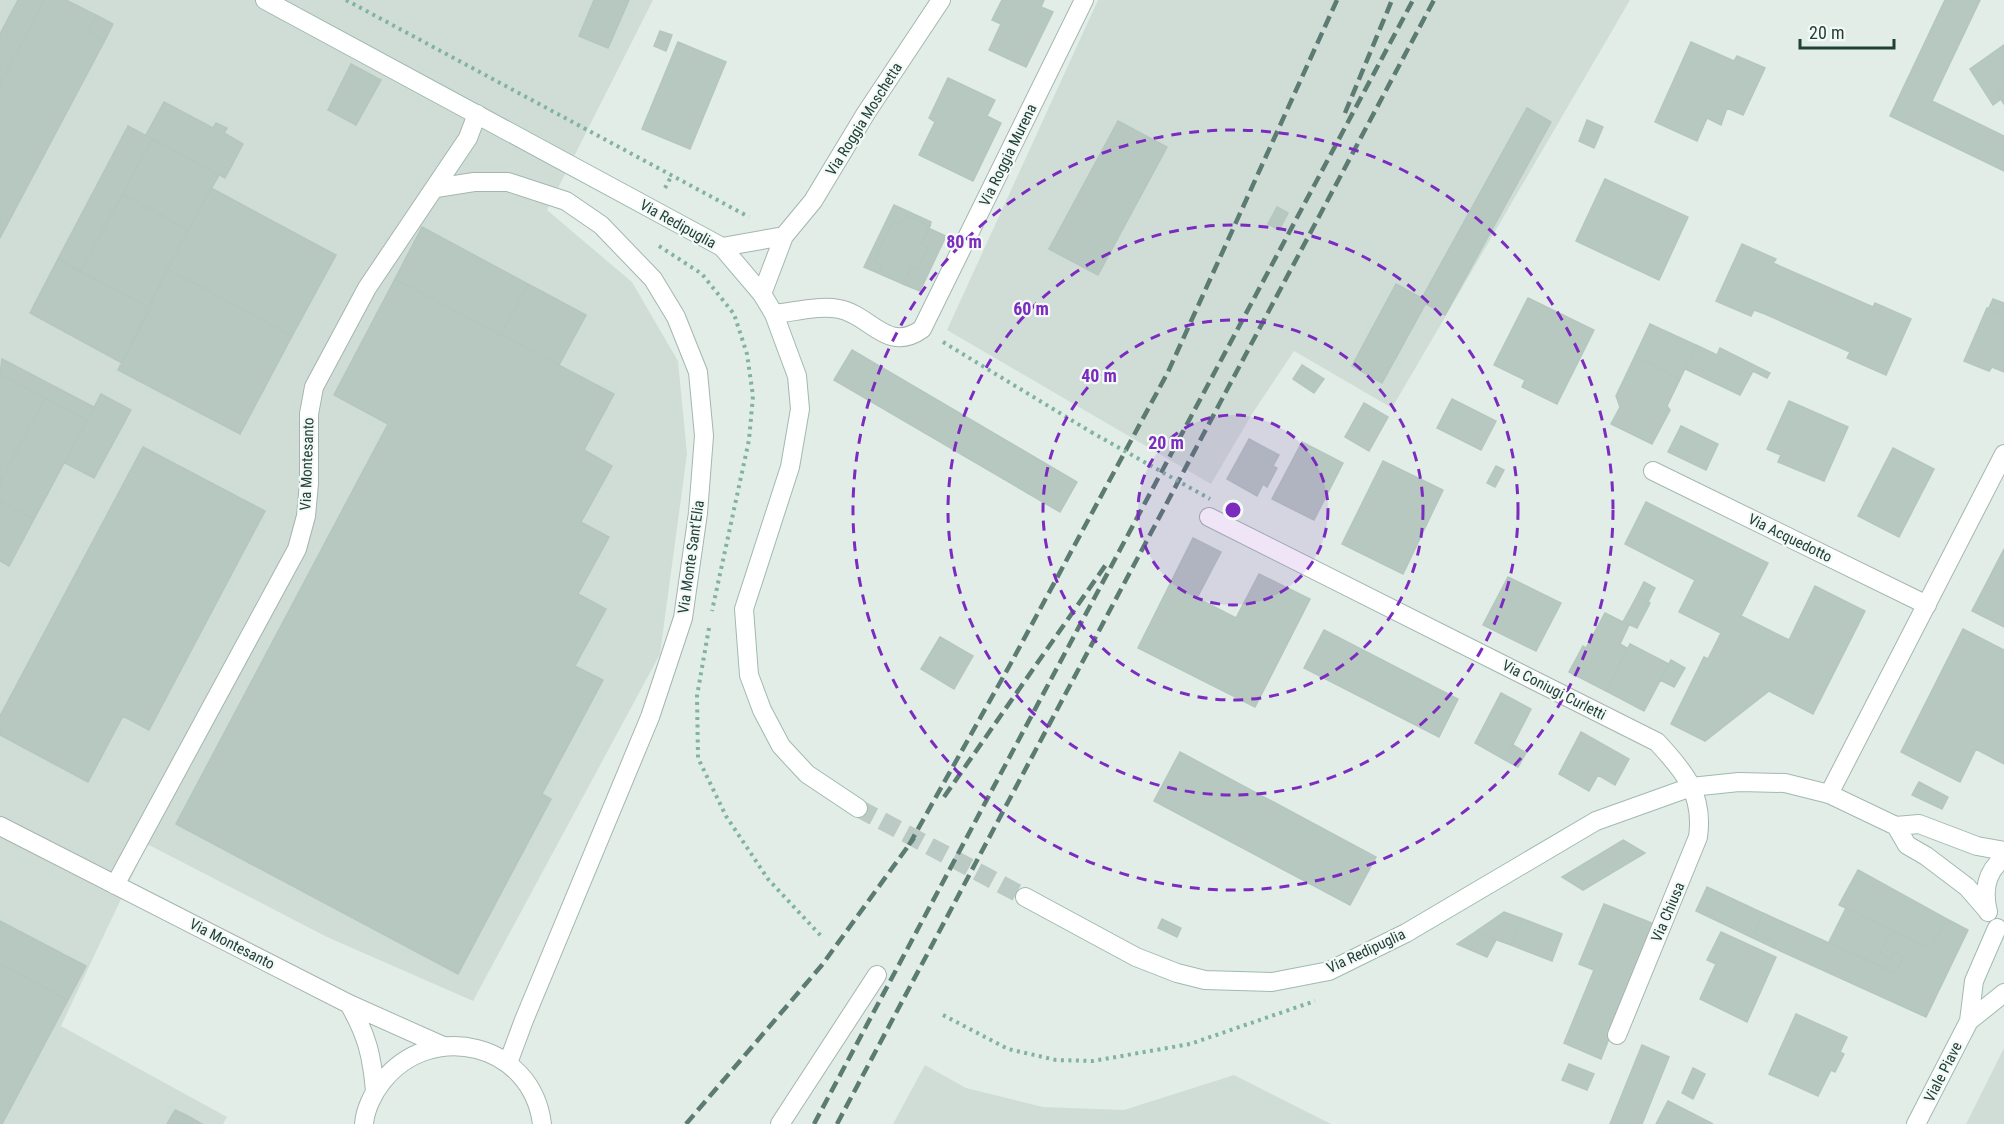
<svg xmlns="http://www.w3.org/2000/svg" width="2004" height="1124" viewBox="0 0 2004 1124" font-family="'Roboto Condensed',sans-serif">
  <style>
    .built { fill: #d0ddd7 }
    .building { fill: #b7c8c1; stroke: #b4c7bf; stroke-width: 1.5 }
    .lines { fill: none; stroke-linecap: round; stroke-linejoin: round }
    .secondary-tunnel { stroke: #bbcac5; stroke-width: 18; stroke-dasharray: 18 9; stroke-linecap: butt }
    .street-casing { stroke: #a4b6b0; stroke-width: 20 }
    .secondary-casing { stroke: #9fbab1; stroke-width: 20 }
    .path { stroke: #80b3a4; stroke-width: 4; stroke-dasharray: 3 4.5; stroke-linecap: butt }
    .street { stroke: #fff; stroke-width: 18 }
    .secondary { stroke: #fff; stroke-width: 18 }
    .rail { stroke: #5b7b73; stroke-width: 4.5; stroke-dasharray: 12 6; stroke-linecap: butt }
    .path-bridge { stroke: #80b3a4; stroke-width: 4; stroke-dasharray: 3 4.5; stroke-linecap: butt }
    .ring { fill: none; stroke: #7b2cbf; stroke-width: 3; stroke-dasharray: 10 8 }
    .labels { text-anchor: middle; stroke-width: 4.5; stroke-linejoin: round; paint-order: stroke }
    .street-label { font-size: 15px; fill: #214038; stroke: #f3f9f6 }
    .centre { fill: #7b2cbf; stroke: #f3f9f6; stroke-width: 3 }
    .ring-label { font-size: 18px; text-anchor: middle; font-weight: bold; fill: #7b2cbf; stroke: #f3f9f6; stroke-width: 4.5; stroke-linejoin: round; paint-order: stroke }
  </style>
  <rect width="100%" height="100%" fill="#e2ede8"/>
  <path class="built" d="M0,0H653L547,210L632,282L678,361L687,454L660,654L473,1001L327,937L147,844L61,1026L227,1117L223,1124H0Z
    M1098,0H1630L1392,408L1294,351L1252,414L1211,484L947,330Z
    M2004,1048V1124H1966Z
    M925,1065L966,1088L1043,1107L1124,1110L1234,1075L1331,1124H893Z"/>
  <path class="building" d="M18,0H44L0,85V34Z
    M44,0H66L96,15L88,31L105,40L0,238V85Z
    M594,0H629L608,48L579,36Z
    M1002,0H1044L1041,7L1053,12L1026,67L989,50L1001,24L992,20Z
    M1945,0H1980L1932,101L2004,136V171L1890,116Z
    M96,15L113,24L105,40L88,31Z
    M660,31L672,35L666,51L654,46Z
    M678,42L726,62L690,149L642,129Z
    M1691,42L1734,61L1737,56L1765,68L1743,115L1727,108L1721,125L1707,118L1697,141L1655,122Z
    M2004,45V88L1997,93L2001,99L1993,105L1970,69Z
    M351,64L381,80L356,125L328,110Z
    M948,78L995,100L987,116L1001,123L973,181L919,155L935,122L929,118Z
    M2004,88V104L1997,93Z
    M164,102L213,128L216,123L227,128L224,133L243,144L225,178L146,135Z
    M1527,108L1551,122L1445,315L1426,304L1427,301L1422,298Z
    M1587,120L1603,127L1594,148L1579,141Z
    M1118,121L1167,147L1098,275L1049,249Z
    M128,126L152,139L80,272L58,259Z
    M152,139L219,175L188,230L123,194Z
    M1605,179L1688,217L1659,280L1576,241Z
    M211,188L336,255L292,336L168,269Z
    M123,194L188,230L148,307L80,272Z
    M894,205L931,222L930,226L906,215L901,224L894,221L874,261L882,264L878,273L864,267Z
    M1277,207L1288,213L1279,230L1268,224Z
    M906,215L930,226L921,245L928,248L918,269L911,267L903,284L878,273L882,264L874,261L894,221L901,224Z
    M422,227L528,284L501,335L395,279Z
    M928,228L946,236L920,291L903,284L911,267L918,269L928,248L921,245Z
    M1742,244L1776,259L1773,263L1873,307L1875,303L1911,319L1886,375L1847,358L1850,352L1765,314L1754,310L1751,316L1716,301Z
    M58,259L151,308L122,363L30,313Z
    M168,269L292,336L240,434L118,370Z
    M395,279L614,394L584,450L612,466L581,522L609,537L578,594L606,609L575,666L603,680L542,794L551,799L458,974L176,824L388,424L334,395Z
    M528,284L586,315L559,365L501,335Z
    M1396,284L1427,301L1382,383L1352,366Z
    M1528,298L1594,330L1557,404L1522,387L1525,380L1494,365Z
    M1993,299L2004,303V315L1989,308Z
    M1987,308L2004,315V372L1992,367L1989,371L1964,361Z
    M1650,324L1696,345L1680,379L1635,356Z
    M1696,345L1717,355L1720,348L1770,373L1767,378L1753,371L1740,395L1685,369Z
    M852,350L1077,482L1060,512L834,380Z
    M1635,356L1680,379L1667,406L1670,410L1652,444L1611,424L1620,407L1616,396Z
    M2,359L94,407L87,420L0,374Z
    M1302,365L1324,379L1314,393L1293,379Z
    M0,374L45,398L0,482Z
    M101,394L131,410L94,478L65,463Z
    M45,398L87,420L34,519L0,501V482Z
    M1452,399L1496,421L1481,450L1437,428Z
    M1789,401L1848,427L1824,481L1778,462L1781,455L1767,449Z
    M1364,403L1388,417L1369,451L1345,437Z
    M1681,426L1718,444L1706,470L1668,452Z
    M1249,439L1279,455L1273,466L1277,468L1267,487L1263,484L1257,496L1227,479Z
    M1302,442L1343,463L1314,520L1272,499Z
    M143,447L265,511L149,730L123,716L88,782L0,735V716Z
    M1893,448L1934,469L1899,537L1858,516Z
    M1383,461L1443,490L1403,574L1342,544Z
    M1496,466L1504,470L1495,487L1487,483Z
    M0,501L34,519L9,566L0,561Z
    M1646,502L1768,563L1741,616L1789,640L1815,586L1865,611L1813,714L1769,691L1705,741L1671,724L1704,657L1708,659L1721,633L1679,612L1695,580L1625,544Z
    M1193,538L1221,552L1197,598L1236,618L1259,574L1310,599L1255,707L1138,648Z
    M2004,549V627L1972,611Z
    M1508,577L1561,603L1536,651L1483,625Z
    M1644,582L1655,588L1648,602L1637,596Z
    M1637,596L1650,603L1637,628L1623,622Z
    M1605,613L1629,625L1620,644L1627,648L1606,691L1569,672L1583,646L1586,648Z
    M1963,629L2004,650V764L1976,749L1960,782L1901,752Z
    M1324,630L1458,699L1439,737L1304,668Z
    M940,637L973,656L954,689L921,669Z
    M1630,644L1669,664L1644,711L1606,691Z
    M1671,660L1685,668L1674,687L1660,680Z
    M1501,693L1531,709L1505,760L1475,743Z
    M1581,732L1629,759L1615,785L1598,775L1589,791L1559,774Z
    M1513,745L1526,753L1518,767L1505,760Z
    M1180,752L1376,857L1350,905L1154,801Z
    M1919,782L1948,797L1942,809L1912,795Z
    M1623,840L1645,853L1583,890L1562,877Z
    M1858,870L1947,919L1930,948L1839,905Z
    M1707,887L1763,913L1754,933L1777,943L1774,948L1696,911Z
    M1604,904L1654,924L1601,1059L1564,1043L1594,970L1579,964Z
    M1846,908L1892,931L1880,953L1890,958L1894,951L1904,956L1895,973L1829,942Z
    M1504,912L1523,919L1511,945L1475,932Z
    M1763,913L1895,973L1904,956L1894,951L1890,958L1880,953L1892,931L1930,948L1947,919L1968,930L1926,1017L1774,948L1777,943L1754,933Z
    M1162,919L1181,928L1177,937L1158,928Z
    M1523,919L1562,934L1552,961L1511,945Z
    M0,921L86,966L68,1000L0,964Z
    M1475,932L1496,940L1487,957L1457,944Z
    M1721,932L1776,957L1747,1022L1700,999L1716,964L1707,960Z
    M0,964L68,1000L2,1124H0Z
    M1796,1014L1847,1037L1840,1052L1844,1054L1835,1072L1831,1070L1818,1096L1769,1074Z
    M1642,1045L1669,1057L1642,1124H1610Z
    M1569,1064L1594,1074L1587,1090L1562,1080Z
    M1693,1068L1705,1074L1693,1099L1682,1093Z
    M1668,1101L1713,1124H1656Z
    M175,1110L186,1115L202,1124H167Z"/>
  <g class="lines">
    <path class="secondary-tunnel" d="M858,808L1025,897"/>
    <defs>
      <path id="street" d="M436,188L474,182H508L566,201L601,225L653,279L676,317L698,372L704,436L698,513L683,618L650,717L524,1020L508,1063
        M722,247L784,236
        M762,294L784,236L813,201L866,113L941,0
        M774,314C795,312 819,305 839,309C871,315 887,354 922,329L1084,0
        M1653,471L1927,605
        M1209,517L1657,742C1685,772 1704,795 1698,837L1617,1035
        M1829,794L2004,454
        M0,826L349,1004L443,1046
        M115,885L297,549L306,516L309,483V414L314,387L367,288L468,138L477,114
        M349,1004C367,1035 372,1056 375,1091
        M364,1124C365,1110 373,1093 382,1082C431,1019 532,1043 542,1124
        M780,1124L877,975"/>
      <path id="secondary" d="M265,0L722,247L762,294L774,314L797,376L800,409L790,467L744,609L749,675L762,710L781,746L807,774L858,808
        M1896,826L1907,845L1926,856L1967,887L1987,910
        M1025,897L1136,957L1177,973L1205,980L1272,982L1329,971L1406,933L1596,821L1691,787L1739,782L1785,783L1829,794L1896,826L1919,824L1977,846L2004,851
        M1988,912C1983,892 1986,871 2004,858
        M1969,1021L2004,993
        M1916,1124L1969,1021L1974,981L1997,928"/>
    </defs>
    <use href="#street" class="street-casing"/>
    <use href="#secondary" class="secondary-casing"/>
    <path class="path" d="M346,0L749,217
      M665,188L672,175
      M659,246L702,274L734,314L747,354L753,396L749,440L712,611
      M943,342L1091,432
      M709,628L697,696L698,758L726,816L768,879L822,937
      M943,1015L1008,1049L1056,1060L1093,1061L1190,1044L1315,1001"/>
    <use href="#street" class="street"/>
    <use href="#secondary" class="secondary"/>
    <path class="rail" d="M1345,113L1392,0
      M944,797L1107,563
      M909,845L1011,663L1168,372L1337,0
      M686,1124L822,965L914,838
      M814,1124L1413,0
      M837,1124L1434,0"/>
    <path class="path-bridge" d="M1091,432L1210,499"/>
  </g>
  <circle cx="1233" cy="510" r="95" fill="#7b2cbf" fill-opacity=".12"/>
  <g class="ring">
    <circle cx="1233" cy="510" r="95"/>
    <circle cx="1233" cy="510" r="190"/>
    <circle cx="1233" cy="510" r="285"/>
    <circle cx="1233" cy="510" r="380"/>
  </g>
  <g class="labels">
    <g class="street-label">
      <text transform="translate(864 119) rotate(-58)" y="5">Via Roggia Moschetta</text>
      <text transform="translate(1008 155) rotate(-64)" y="5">Via Roggia Murena</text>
      <text transform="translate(678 224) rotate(29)" y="5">Via Redipuglia</text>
      <text transform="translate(307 464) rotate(-88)" y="5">Via Montesanto</text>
      <text transform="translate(1790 538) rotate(26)" y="5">Via Acquedotto</text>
      <text transform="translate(691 557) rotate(-82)" y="5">Via Monte Sant'Elia</text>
      <text transform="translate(1554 690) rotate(27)" y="5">Via Coniugi Curletti</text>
      <text transform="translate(1668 912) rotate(-67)" y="5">Via Chiusa</text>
      <text transform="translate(232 944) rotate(27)" y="5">Via Montesanto</text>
      <text transform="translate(1366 951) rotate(-25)" y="5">Via Redipuglia</text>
      <text transform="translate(1943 1072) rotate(-63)" y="5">Viale Piave</text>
    </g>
  </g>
  <circle cx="1233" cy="510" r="9" class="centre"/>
  <g class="ring-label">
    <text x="964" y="248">80 m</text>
    <text x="1031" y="315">60 m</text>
    <text x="1099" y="382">40 m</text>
    <text x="1166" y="449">20 m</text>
  </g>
  <path d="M1800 39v9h94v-9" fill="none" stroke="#214038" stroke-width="3"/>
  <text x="1809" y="39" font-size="18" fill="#214038" stroke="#f3f9f6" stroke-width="4.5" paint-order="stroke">20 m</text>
</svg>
